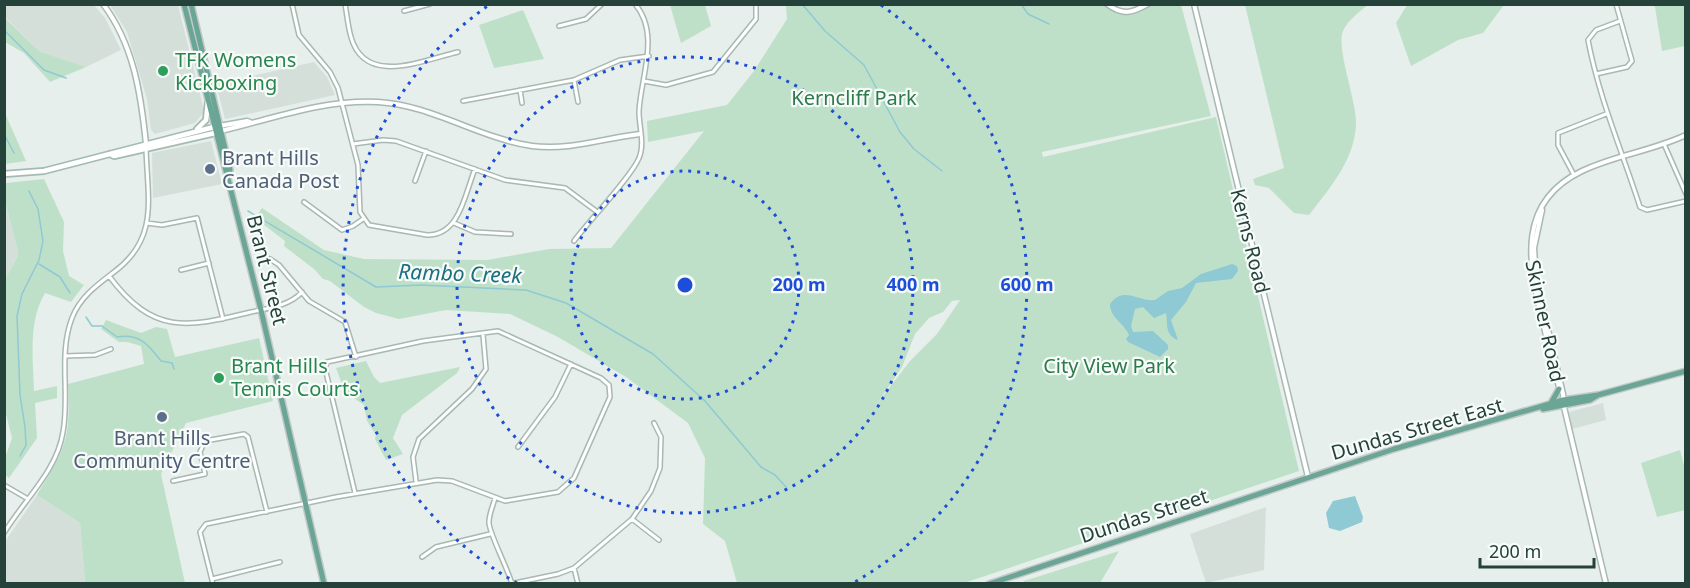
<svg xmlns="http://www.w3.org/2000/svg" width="1690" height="588" viewBox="0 0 1690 588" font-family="'Noto Sans',sans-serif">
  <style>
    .built { fill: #d4dfda }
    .green { fill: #bfe0c8; fill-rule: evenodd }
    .water { fill: #8ec9d4 }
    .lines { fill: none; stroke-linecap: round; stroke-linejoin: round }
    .stream { stroke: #8ec9d4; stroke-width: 1.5 }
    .minor-casing { stroke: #a8b8b2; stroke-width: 6 }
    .tertiary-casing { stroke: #a8b8b2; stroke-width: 7 }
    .secondary-casing { stroke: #a4bbb3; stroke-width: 8 }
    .primary-casing { stroke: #c2cac8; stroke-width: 8 }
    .minor { stroke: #fff; stroke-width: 3 }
    .tertiary { stroke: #fff; stroke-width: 4 }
    .secondary { stroke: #fff; stroke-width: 4.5 }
    .primary { stroke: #6aa596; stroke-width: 5 }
    .ring { fill: none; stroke: #1d4ed8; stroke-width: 3; stroke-dasharray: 3 6 }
    .leisure-dot { fill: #2e9e5b; stroke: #f7fbf9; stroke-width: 2 }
    .service-dot { fill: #5c6f8a; stroke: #f7fbf9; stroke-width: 2 }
    .labels { text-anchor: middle; stroke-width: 4.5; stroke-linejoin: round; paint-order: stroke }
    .leisure-label { font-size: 20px; fill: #27864d; stroke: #f7fbf9; text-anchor: start }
    .park-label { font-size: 20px; fill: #2d7a4b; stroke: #f7fbf9 }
    .service-label { font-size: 20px; fill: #4e5e75; stroke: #f7fbf9; text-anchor: start }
    .street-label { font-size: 20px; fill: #24423a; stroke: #f7fbf9 }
    .water-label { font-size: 21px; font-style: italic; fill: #1c6f80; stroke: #f7fbf9 }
    .centre { fill: #1d4ed8; stroke: #f7fbf9; stroke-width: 3 }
    .ring-label { font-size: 18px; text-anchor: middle; font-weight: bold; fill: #1d4ed8; stroke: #f7fbf9; stroke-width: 4.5; stroke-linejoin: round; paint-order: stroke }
  </style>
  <rect width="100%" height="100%" fill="#e6efeb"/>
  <path class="built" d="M4,5H94L105,18L121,50L86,67L39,51L5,17Z
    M110,5H178L203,106L204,112L195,123L155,134L151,130L147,99L127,32Z
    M314,62L327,77L335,95L225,119L216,84Z
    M211,141L222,184L153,198L152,153Z
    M5,183L6,205L18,251V256L5,279Z
    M1603,403L1606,420L1572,429L1569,412Z
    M37,495L80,523L85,583H5L4,543Z
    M1266,507L1264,570L1206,583L1190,534Z"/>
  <path class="green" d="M1102,4C1134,26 1128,9 1156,5C1164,3 1173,5 1181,5L1211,116L1042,152L1043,157L1216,117L1299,471L964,583H737L725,541L703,524L705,458L688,423L626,377L558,337L510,314L446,310L399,319L376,313L364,307L330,281L323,279L314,269L284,246L285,241L255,218L262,208L324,250L364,259L487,260L549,249L611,248L704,131L648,142L647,121L727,105L754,71L787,19L786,5ZM960,300L937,334L910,361L876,405L902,367L915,334L929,318L943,312L952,301Z
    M670,5H705L711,26L681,43Z
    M1245,5H1368C1359,12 1347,21 1343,31C1336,48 1356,99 1356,122C1356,158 1330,188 1309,215L1294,213L1269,188L1255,185L1253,179L1284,168Z
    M1407,5V4L1504,5L1483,33L1458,40L1411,66L1396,23Z
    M1652,5H1685V46L1662,51L1655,7Z
    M523,10L544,59L494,68L479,25Z
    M4,17L39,51L86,67L50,82L24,53L5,42Z
    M5,113L26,161L5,164Z
    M44,179L64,222L63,251L69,276L84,285L71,302L45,293C28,321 33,359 34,391L57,386V398L35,403L37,438L9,478L4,474L5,458L12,438L5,410V279L18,256V251L6,205V183Z
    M106,320L141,333L156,327L167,329L175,357L259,338L273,401L186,423L161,474L185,583H85L80,523L37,495C65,449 71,440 68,384L144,364L141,346L127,342H119L101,329Z
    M366,361L374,377L380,383L460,367L457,373L402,415L393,438L403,454L386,460L375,439L376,435L367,421L364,405L345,392L336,368Z
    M1680,450L1685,469V510L1657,517L1641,463Z
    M1119,551L1100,583H1024V581Z"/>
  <path class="water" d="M1232,264L1237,266L1238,271L1232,279L1196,283L1186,302L1171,320L1178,340C1164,335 1168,322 1166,313L1154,318L1143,307L1135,309L1131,326L1133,332L1153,331L1168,345V349L1160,357L1128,342L1126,339L1129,335C1124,323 1110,318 1110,304C1123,285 1139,302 1155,300L1168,291L1182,288L1201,274Z
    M1355,496L1363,517L1362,522L1340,531L1329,528L1326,513L1333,501Z"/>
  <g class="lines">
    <path class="stream" d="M802,4L825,31L864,65L900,132L914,149L942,171
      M1021,4L1028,14L1049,24
      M4,30L44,70L66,78
      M4,134L14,153
      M248,211L376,287L421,285L526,290L566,303L653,354L705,401L761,467L775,475L786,487
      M39,264L60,277L70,293
      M86,317L92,326H102L117,337C139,333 148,344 161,361L172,363L174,369
      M20,456L26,445L25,427L20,395L17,316L22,294L39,260L43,241L38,209L29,191"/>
    <defs>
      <path id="minor" d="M292,4L299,35L330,72L338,88L358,165L360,212L369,225L427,235C460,236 465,193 475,169
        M345,4C347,15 348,27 351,37C365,87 423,60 458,52
        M404,11L430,4
        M1620,21L1596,30L1588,40C1599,98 1622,151 1640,207L1647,210L1686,201
        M559,26L586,19L602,4
        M1596,74L1627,67L1632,61L1616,4
        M574,80L578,102
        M644,81L666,85L713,72L756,19V4
        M520,90L522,103
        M463,101L574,80L620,60L649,56
        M353,144L383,140L396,141L505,180L565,188L596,211
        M1664,144L1686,194
        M1574,175L1558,145V133L1606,114
        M415,181L426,151
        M304,202L342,230L353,226L363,219
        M147,223L162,225L197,218L223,319
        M454,223L475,232L511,234
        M574,241C588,222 632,176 639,158C645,144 639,126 639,112C640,79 661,34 635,4
        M270,259L279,265L309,301L345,322L356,357
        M181,270L209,263
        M109,276C153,335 186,328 251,312C269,308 289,306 302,292
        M65,356L95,355L111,349
        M518,447L555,397L571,364
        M173,481L205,474L200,452L205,441L244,434L248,437L267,512
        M416,481L413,457L419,439L472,389L486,369L483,335
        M4,485L28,499
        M495,498C493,506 489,514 489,522C488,531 508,569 512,584
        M632,519L659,540
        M4,533C24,500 57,471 63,432C70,395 58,354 72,318C80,297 97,285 114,272C160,238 147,197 146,147
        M422,557L436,547L490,534
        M574,568L578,584
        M212,579L280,562
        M213,584L200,532L206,524L336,497L437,480L452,481L505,501L558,492L574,478L610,397L609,385L601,378L498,331L423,341L327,362L325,368L355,493
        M510,584L558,574L574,568L632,519L651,491L660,468L661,437L654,423"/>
      <path id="tertiary" d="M103,4C134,45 141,95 146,144
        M1107,4C1123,16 1132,13 1148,4
        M1194,4L1308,477
        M219,126L247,121L250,122
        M221,131C272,119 324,99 378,102C432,105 478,138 532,146C570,151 603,138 640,134
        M1542,210L1534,248L1536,278L1563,394L1564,407L1606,584
        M1560,390C1553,367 1548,343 1542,319C1528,262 1517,202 1582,171C1615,155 1652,151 1686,135"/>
      <path id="secondary" d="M197,129L206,120L208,102
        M110,154L114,156L215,133
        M4,174L44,171L214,127"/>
      <path id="primary" d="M184,4L261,310L324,584
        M191,4L230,170L228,175
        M1551,403L1559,389
        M1543,409L1590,400L1598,395L1686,371
        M989,584L1394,449L1563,400L1598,395"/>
    </defs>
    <use href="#minor" class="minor-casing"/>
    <use href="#tertiary" class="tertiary-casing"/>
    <use href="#secondary" class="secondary-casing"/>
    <use href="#primary" class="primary-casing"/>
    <use href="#minor" class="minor"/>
    <use href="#tertiary" class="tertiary"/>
    <use href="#secondary" class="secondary"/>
    <use href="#primary" class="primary"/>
  </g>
  <g class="ring">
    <circle cx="685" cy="285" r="114"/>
    <circle cx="685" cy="285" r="228"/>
    <path d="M517 583A342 342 0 0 1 489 5M881 5A342 342 0 0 1 853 583"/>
  </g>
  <g class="leisure-dot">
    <circle cx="163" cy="71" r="6"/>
    <circle cx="219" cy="378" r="6"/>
  </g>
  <g class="service-dot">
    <circle cx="210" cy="169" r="6"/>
    <circle cx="162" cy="417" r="6"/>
  </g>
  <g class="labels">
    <g class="leisure-label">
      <text x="175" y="67">TFK Womens<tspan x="175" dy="23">Kickboxing</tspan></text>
      <text x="231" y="373">Brant Hills<tspan x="231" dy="23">Tennis Courts</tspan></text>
    </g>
    <g class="park-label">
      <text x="854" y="105">Kerncliff Park</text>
      <text x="1109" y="373">City View Park</text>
    </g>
    <g class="service-label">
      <text x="222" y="165">Brant Hills<tspan x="222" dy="23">Canada Post</tspan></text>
      <text x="162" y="445" text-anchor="middle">Brant Hills<tspan x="162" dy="23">Community Centre</tspan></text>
    </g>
    <g class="street-label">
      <text transform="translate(1250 241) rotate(76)" y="7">Kerns Road</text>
      <text transform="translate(267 270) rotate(76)" y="7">Brant Street</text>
      <text transform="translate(1545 321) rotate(78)" y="7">Skinner Road</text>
      <text transform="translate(1417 429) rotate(-16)" y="7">Dundas Street East</text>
      <text transform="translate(1144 516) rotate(-18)" y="7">Dundas Street</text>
    </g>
    <g class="water-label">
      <text transform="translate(460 274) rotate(2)" y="7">Rambo Creek</text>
    </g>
  </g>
  <circle cx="685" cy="285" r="9" class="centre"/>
  <g class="ring-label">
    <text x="799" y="291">200 m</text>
    <text x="913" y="291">400 m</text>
    <text x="1027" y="291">600 m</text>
  </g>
  <rect width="1690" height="588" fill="none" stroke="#24423a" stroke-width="12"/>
  <path d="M1480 558v9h114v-9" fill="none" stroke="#24423a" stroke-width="3"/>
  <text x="1489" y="558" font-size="18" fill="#24423a" stroke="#f7fbf9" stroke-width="4.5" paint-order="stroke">200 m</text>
</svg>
